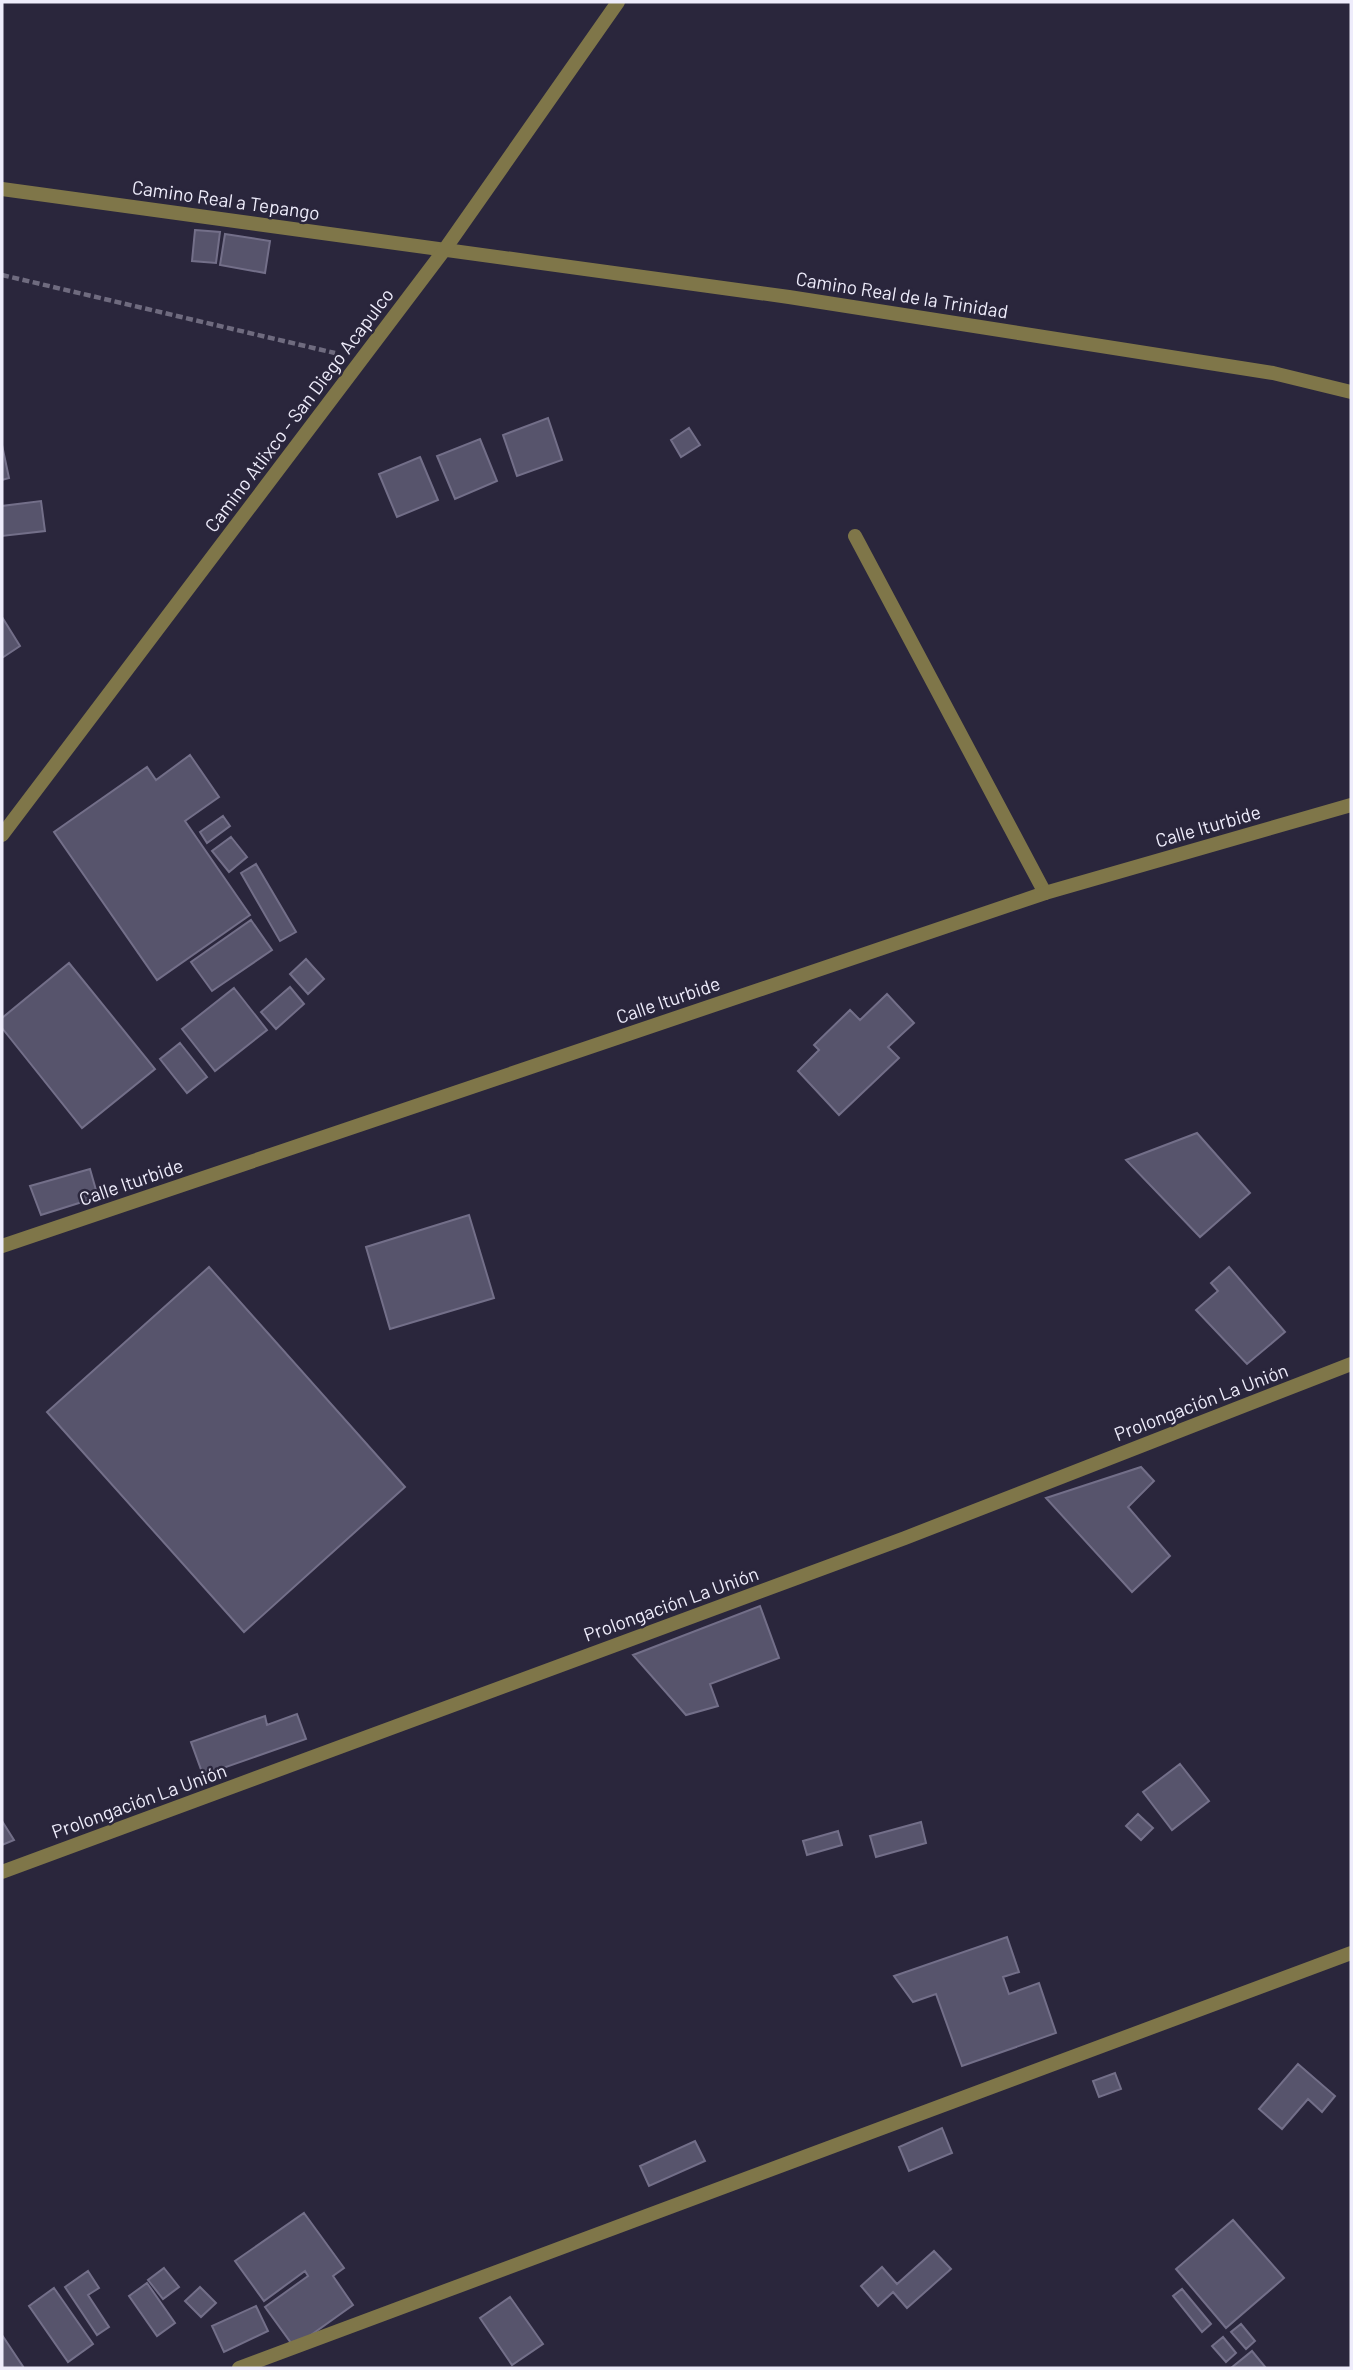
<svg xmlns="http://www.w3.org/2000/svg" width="1353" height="2370" viewBox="0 0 1353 2370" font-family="Barlow,sans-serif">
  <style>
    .building { fill: #57546c; stroke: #736f89; stroke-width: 2 }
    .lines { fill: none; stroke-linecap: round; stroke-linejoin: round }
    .path { stroke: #6f6b7f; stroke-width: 4.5; stroke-dasharray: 7 3.5; stroke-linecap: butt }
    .service { stroke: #7f7649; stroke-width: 14 }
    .minor { stroke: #7f7649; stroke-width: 14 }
    .tertiary { stroke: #7f7649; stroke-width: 14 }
    .labels { text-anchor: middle; stroke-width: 5; stroke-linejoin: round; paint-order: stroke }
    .street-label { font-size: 19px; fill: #eeecfb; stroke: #2a263c }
  </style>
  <rect width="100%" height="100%" fill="#2a263c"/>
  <path class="building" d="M195,230L220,232L216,263L192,261Z
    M225,234L270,241L265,273L220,265Z
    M548,418L562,460L517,476L503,435Z
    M689,428L700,445L681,457L671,440Z
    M480,439L497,481L455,499L437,456Z
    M2,445L9,478L2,480Z
    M420,457L438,500L397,517L379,474Z
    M41,501L45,531L2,536V506Z
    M2,617L20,646L2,658Z
    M190,755L219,797L185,821L250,915L157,980L54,832L147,767L156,780Z
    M223,816L230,826L207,843L200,832Z
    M231,837L247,857L229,872L212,851Z
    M256,864L296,932L280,941L241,873Z
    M251,920L272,950L212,991L191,962Z
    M306,959L324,979L308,994L290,974Z
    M69,963L155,1069L82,1128L2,1028V1018Z
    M290,987L304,1004L276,1029L261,1012Z
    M234,988L267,1030L215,1071L182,1029Z
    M887,994L914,1023L888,1047L899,1058L839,1115L798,1071L819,1050L814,1045L850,1010L860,1020Z
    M180,1043L207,1077L187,1093L160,1059Z
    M1197,1133L1250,1193L1200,1237L1126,1160Z
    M90,1169L98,1197L41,1215L30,1186Z
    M469,1215L494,1298L390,1329L366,1247Z
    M209,1267L405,1487L244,1632L47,1412Z
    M1229,1267L1285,1332L1247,1364L1196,1310L1218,1291L1211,1283Z
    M1141,1467L1154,1481L1128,1507L1170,1556L1132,1592L1046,1498Z
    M760,1606L779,1658L710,1684L718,1706L686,1715L633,1655Z
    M297,1714L306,1739L203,1775L191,1742L265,1716L267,1725Z
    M1180,1764L1209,1801L1172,1830L1143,1792Z
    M1138,1814L1153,1828L1141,1840L1126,1826Z
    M2,1821L14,1840L2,1845Z
    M921,1822L926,1843L876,1857L870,1836Z
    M838,1831L842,1845L807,1855L803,1841Z
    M1007,1937L1019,1972L1003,1977L1009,1994L1039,1983L1056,2033L962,2066L936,1994L913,2002L894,1976Z
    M1298,2064L1335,2096L1322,2112L1308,2099L1282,2129L1259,2109Z
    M1115,2073L1121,2089L1099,2097L1093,2081Z
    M942,2128L952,2153L909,2171L899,2147Z
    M695,2141L705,2161L649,2186L640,2166Z
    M304,2213L344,2268L333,2276L353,2305L294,2347L265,2307L308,2276L305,2271L264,2301L235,2261Z
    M1233,2220L1284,2278L1226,2328L1176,2269Z
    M934,2251L951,2269L907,2308L893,2292L878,2306L861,2286L882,2267L897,2284Z
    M164,2268L179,2287L163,2299L148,2280Z
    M88,2271L99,2288L88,2295L109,2327L97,2335L65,2287Z
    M147,2283L175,2323L157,2336L129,2296Z
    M200,2287L216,2303L201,2317L185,2301Z
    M54,2288L93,2344L68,2362L29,2306Z
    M1182,2289L1211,2324L1202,2332L1173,2296Z
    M510,2297L543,2344L512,2365L480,2318Z
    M256,2306L268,2331L224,2352L212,2326Z
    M1241,2324L1255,2341L1246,2349L1231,2332Z
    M2,2335L24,2368H2Z
    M1223,2337L1236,2353L1226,2362L1212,2346Z
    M1252,2351L1266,2368H1231Z"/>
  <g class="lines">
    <path class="path" d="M2,275L335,353"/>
    <path class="service" d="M855,536L1045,893"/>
    <path class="minor" d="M2,189L789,297L1273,373L1351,392
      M2,1246L1045,893L1351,805
      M2,1872L905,1538L1351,1364
      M239,2368L1351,1953"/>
    <path class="tertiary" d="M2,835L445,249L618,2"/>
  </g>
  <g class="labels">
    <g class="street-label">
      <text transform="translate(226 200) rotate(8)" y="7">Camino Real a Tepango</text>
      <text transform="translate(902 295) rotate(9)" y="7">Camino Real de la Trinidad</text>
      <text transform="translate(299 410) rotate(-53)" y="7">Camino Atlixco - San Diego Acapulco</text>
      <text transform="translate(1208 826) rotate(-16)" y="7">Calle Iturbide</text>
      <text transform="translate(668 1000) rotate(-19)" y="7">Calle Iturbide</text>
      <text transform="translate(131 1182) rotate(-19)" y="7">Calle Iturbide</text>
      <text transform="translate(1201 1402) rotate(-21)" y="7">Prolongación La Unión</text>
      <text transform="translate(671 1604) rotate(-20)" y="7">Prolongación La Unión</text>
      <text transform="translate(139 1801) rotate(-20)" y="7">Prolongación La Unión</text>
    </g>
  </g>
  <rect width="1353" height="2370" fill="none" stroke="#eeecfb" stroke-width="7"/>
</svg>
